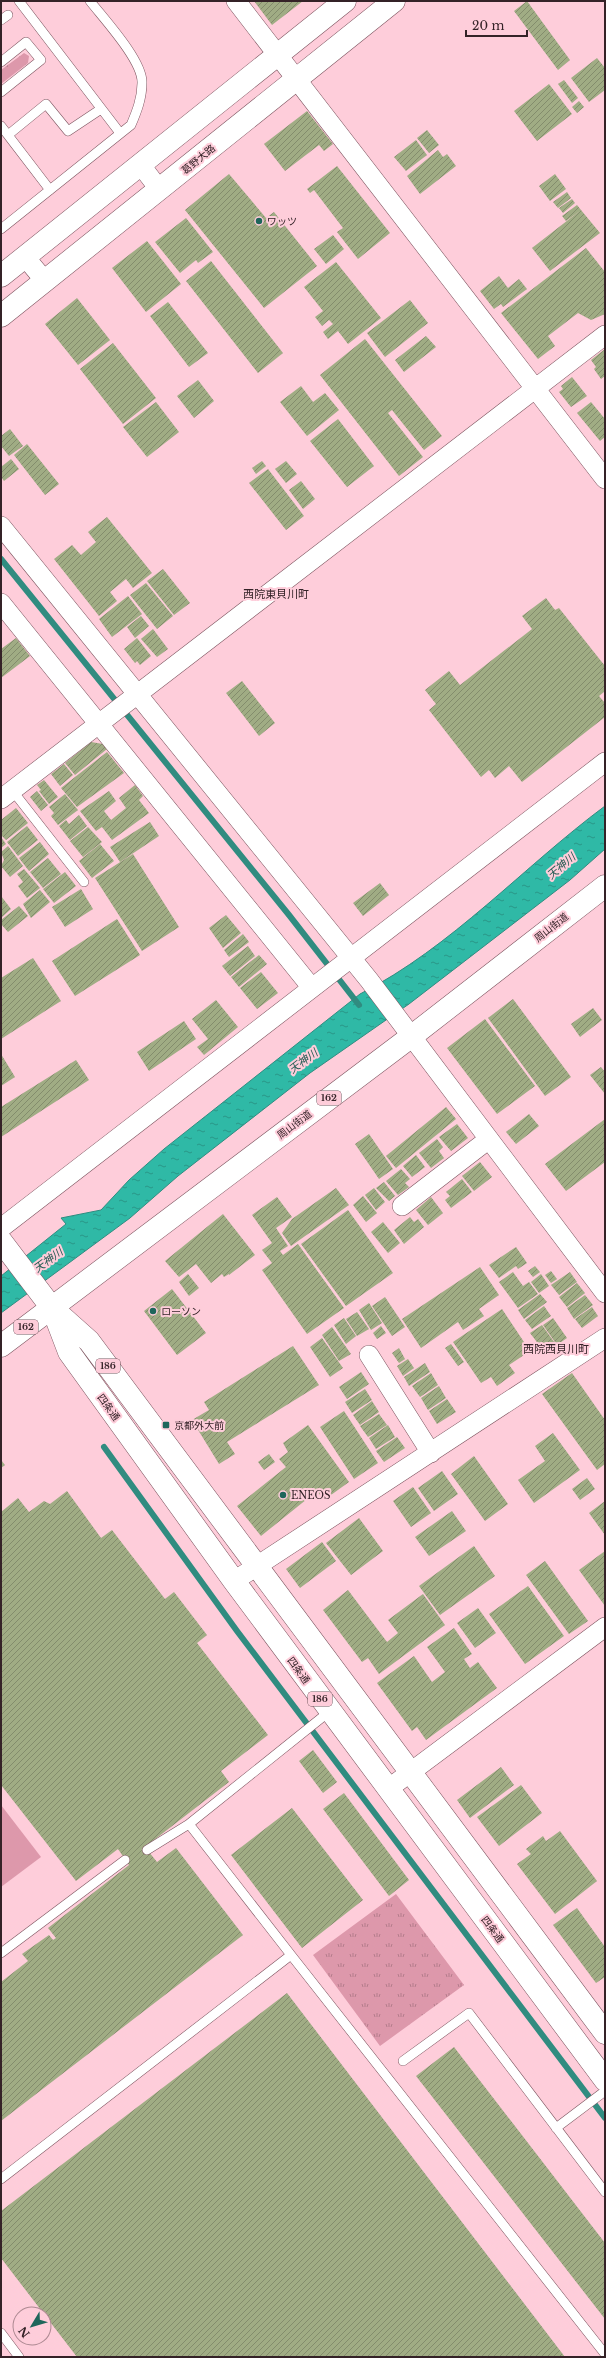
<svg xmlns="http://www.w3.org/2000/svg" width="606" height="2358" viewBox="0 0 606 2358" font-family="'Libre Baskerville','Noto Sans JP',serif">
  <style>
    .grass { fill: url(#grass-tufts) }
    .pitch { fill: #dd98ab }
    .water { fill: url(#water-ripples); stroke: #308c80 }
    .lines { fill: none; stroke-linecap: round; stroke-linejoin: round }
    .stream { stroke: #308c80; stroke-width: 6 }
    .building { fill: url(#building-hatch) }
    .lane-casing { stroke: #7c535e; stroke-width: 10 }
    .street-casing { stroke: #7c535e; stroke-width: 20 }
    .secondary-casing { stroke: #7c535e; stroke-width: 23 }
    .primary-casing { stroke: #7c535e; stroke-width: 23 }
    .highway-casing { stroke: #7c535e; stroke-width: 23 }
    .lane { stroke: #fff; stroke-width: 9 }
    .street { stroke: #fff; stroke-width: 19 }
    .secondary { stroke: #fff; stroke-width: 22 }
    .primary { stroke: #fff; stroke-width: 22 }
    .highway { stroke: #fff; stroke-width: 22 }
    .poi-dot { fill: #1e665b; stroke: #fecdda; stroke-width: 1.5 }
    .labels { text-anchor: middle; stroke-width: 4; stroke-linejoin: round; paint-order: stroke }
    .shield { fill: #fecdda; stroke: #71555d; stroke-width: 1 }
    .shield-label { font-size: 9px; font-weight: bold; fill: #342227 }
    .street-label { font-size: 10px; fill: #342227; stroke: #fecdda }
    .poi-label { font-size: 10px; fill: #342227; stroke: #fecdda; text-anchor: start }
    .neighbourhood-label { font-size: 11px; fill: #342227; stroke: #fecdda }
    .water-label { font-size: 11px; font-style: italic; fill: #275c54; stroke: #fecdda }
  </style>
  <defs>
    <pattern id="grass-tufts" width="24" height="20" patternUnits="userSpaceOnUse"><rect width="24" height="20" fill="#dd98ab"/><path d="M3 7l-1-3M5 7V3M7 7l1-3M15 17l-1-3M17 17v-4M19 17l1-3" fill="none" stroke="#b47c8b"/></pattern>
    <pattern id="water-ripples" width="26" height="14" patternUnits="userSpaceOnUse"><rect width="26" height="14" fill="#2fb9a6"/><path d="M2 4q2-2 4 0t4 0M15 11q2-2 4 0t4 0" fill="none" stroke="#299687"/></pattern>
    <pattern id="building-hatch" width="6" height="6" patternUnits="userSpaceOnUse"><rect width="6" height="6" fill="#a0ac84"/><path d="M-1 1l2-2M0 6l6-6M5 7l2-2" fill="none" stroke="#838c6c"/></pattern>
  </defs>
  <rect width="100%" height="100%" fill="#fecdda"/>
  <path class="grass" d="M24,53L29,56L28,63L1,84V70Z
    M396,1894L464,1985L380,2046L313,1955Z"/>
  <path class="pitch" d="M1,1805L41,1857L1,1887Z"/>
  <path class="water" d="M605,806V849L570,880L409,1004L310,1073L178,1176L130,1218L1,1313V1276L66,1224L61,1218L101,1210L129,1180L164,1149L360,994C452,947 523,867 605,806Z"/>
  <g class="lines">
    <path class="stream" d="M1,559L289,915L359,1005
      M104,1447L237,1631L605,2118"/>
  </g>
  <path class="building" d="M254,1H303L272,25Z
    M527,1L570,60L558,70L514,11Z
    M597,58L605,68V90L589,102L571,78Z
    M564,80L578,98L572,103L558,84Z
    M549,84L572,114L537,141L514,111Z
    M579,101L584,107L577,113L572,107Z
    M307,111L333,144L324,151L319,145L285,171L264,144Z
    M427,130L439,145L429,153L417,138Z
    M416,140L427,155L406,171L394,157Z
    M438,150L443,157L447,154L456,166L420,194L407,176Z
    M337,166L390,233L358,259L337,232L343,228L314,190L310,193L307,189Z
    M229,174L266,218L274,212L317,266L264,308L185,210Z
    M555,174L566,189L550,201L539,186Z
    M567,192L571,198L558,208L553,202Z
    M572,199L575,203L563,213L559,208Z
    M577,205L581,210L566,221L562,216Z
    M581,210L600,233L550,271L532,248Z
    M186,218L213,252L198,263L196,260L180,273L155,242Z
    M333,235L344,249L326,264L314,249Z
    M147,241L181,284L146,312L112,268Z
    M586,248L605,272V314L591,320L578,313L548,336L555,346L538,359L501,313Z
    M211,261L283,353L258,373L186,281Z
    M336,262L381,318L348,344L338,331L328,339L323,332L333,324L329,320L322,326L315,317L323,311L304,287Z
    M499,276L508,288L519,279L527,289L503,307L501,304L494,309L480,291Z
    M77,298L110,340L78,365L45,324Z
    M410,300L428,323L385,357L367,333Z
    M168,302L208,353L189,367L150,316Z
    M426,336L436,347L404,372L395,360Z
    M365,339L442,436L424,450L392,410L388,413L423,457L399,476L320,375Z
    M113,343L156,398L123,424L80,369Z
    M605,349V376L601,379L594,369L596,367L591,360Z
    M572,377L587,396L571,407L559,392L563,389L561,386Z
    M198,380L214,401L194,418L177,396Z
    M301,386L313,402L325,393L339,410L307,436L280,402Z
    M156,402L179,432L147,457L123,427Z
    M591,402L605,419V437L600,441L577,413Z
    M338,419L374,466L347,487L310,441Z
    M10,429L23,446L9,456L1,446V436Z
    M27,444L59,484L45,495L14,455Z
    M11,459L19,469L4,481L1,477V467Z
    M262,461L266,466L256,474L252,468Z
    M286,461L297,474L286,483L275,469Z
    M268,469L304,516L286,530L249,483Z
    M301,481L315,499L303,509L289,490Z
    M107,517L152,573L133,588L126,579L110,592L117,601L99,616L54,559L72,545L81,555L96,542L88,532Z
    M163,569L190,603L174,615L147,581Z
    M146,583L173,616L157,629L130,595Z
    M128,596L142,614L112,637L99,619Z
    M546,598L555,610L559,608L605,666V691L599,696L605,703V717L522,782L509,766L495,778L489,770L481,777L429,710L436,704L425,690L449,671L460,685L532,629L522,616Z
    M141,616L149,626L135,638L127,627Z
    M153,629L168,649L157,657L141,639Z
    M16,638L30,656L1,678V649Z
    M137,638L151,656L140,665L137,661L135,663L124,649Z
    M242,681L275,723L259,736L226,693Z
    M91,742L103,744L107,749L75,775L65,763Z
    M107,752L124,773L77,807L61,788Z
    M64,764L73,775L60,786L51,774Z
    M44,780L58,797L49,804L39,791L41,790L37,785Z
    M135,785L143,796L139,800L149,813L112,840L102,827L96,831L80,811L109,791L116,801L104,811L111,820L126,808L119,798Z
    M37,791L48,805L41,811L30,797Z
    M65,794L78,810L58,825L51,816L54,813L49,807Z
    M16,808L28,823L6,840L1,835V820Z
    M79,815L87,826L70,840L59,826L66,820L69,824Z
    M150,822L159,836L120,862L110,847Z
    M27,826L38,840L18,856L7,842Z
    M88,827L102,842L83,857L70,841Z
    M1,837L6,844L1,848Z
    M40,842L49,854L29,871L19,858Z
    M100,844L114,861L92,878L79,861Z
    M8,846L23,866L10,877L1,866L4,860L1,852Z
    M133,854L179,927L142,951L95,878Z
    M48,858L61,874L43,888L30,872Z
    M24,869L40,888L27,898L18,886L23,882L17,874Z
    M65,872L76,886L54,903L43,889Z
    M380,883L389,895L363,916L353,903Z
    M81,889L93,909L65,927L52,907Z
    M40,890L50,902L31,918L23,904Z
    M1,896L11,909L1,918Z
    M19,906L28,916L8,932L1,924V920Z
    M226,915L241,933L223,948L209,928Z
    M117,919L140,955L75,996L52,961Z
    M243,934L249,942L229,957L224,950Z
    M248,946L255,956L230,976L222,966Z
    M259,955L267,964L239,987L231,977Z
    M33,958L61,1001L1,1039V978Z
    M261,972L278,993L257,1009L240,988Z
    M513,999L571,1077L545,1096L488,1018Z
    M216,1000L238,1027L204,1055L197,1047L208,1039L192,1019Z
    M593,1008L602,1020L580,1037L571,1024Z
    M485,1019L535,1086L497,1114L447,1048Z
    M184,1021L196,1039L149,1071L137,1052Z
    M1,1054L15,1077L1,1086Z
    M76,1060L89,1080L1,1137V1107Z
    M601,1067L605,1072V1094L590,1075Z
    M446,1107L456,1119L396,1168L386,1156Z
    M529,1114L539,1126L516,1144L506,1132Z
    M605,1119V1162L566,1191L545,1164Z
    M457,1124L468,1138L451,1151L439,1137Z
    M369,1134L393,1169L379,1179L355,1144Z
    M437,1139L443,1147L439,1151L444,1158L431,1168L419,1153Z
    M416,1155L425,1167L412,1177L403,1166Z
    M480,1162L492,1177L474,1191L462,1176Z
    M401,1169L410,1179L405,1183L409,1187L398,1195L386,1181Z
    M462,1179L472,1192L451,1208L445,1200L450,1196L446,1192Z
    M384,1182L395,1196L389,1201L376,1188Z
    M336,1188L349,1205L291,1246L282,1233L292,1219Z
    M374,1188L385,1202L376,1210L365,1195Z
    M363,1196L377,1213L366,1222L353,1205Z
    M277,1197L292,1217L276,1228L288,1246L280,1251L283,1255L298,1244L344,1308L307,1334L262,1270L272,1263L262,1250L272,1243L252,1215Z
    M431,1197L443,1213L428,1225L416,1210Z
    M348,1210L393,1273L346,1306L301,1244Z
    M223,1214L255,1255L229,1275V1274L224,1277L222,1274L211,1283L196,1264L179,1277L165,1261Z
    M410,1217L414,1222L418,1219L424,1227L404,1244L394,1230Z
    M383,1222L400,1243L388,1253L371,1232Z
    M516,1247L527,1263L518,1269L516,1266L499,1278L489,1265Z
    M535,1266L540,1272L533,1277L528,1271Z
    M480,1267L499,1295L479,1309L484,1316L463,1330L458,1322L421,1348L402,1319Z
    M551,1271L557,1279L551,1283L545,1275Z
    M513,1272L523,1286L529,1282L538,1294L518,1308L499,1282Z
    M570,1272L577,1282L559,1295L551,1285Z
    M188,1274L199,1288L189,1296L179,1282Z
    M541,1274L549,1286L539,1293L531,1282Z
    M577,1283L585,1293L567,1307L559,1297Z
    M172,1289L206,1333L177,1355L144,1311Z
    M540,1294L547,1302L524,1319L518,1310Z
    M585,1295L593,1305L574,1319L567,1308Z
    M385,1297L405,1327L392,1336L372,1306Z
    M369,1303L382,1323L371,1330L359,1310Z
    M544,1306L551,1316L532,1329L525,1320Z
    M592,1307L598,1316L582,1328L575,1319Z
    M502,1309L530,1351L509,1365L515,1373L497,1386L491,1377L481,1383L453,1342Z
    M357,1312L369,1329L357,1336L346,1319Z
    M344,1318L356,1336L346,1344L334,1325Z
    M553,1318L567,1338L557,1345L543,1325Z
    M542,1325L557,1346L546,1354L530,1333Z
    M381,1326L386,1333L377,1339L373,1333Z
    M332,1327L351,1354L339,1361L322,1335Z
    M322,1338L343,1368L330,1377L310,1347Z
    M451,1344L464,1362L458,1366L445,1348Z
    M293,1346L319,1385L227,1442L235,1454L219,1464L192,1420L209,1410L204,1402Z
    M399,1348L405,1359L399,1363L392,1353Z
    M408,1359L414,1368L403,1376L397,1366Z
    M425,1363L430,1372L409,1386L404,1377Z
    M361,1372L369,1384L347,1399L339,1387Z
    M431,1373L438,1385L420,1397L412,1386Z
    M572,1373L605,1420V1464L597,1470L542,1394Z
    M439,1386L446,1398L428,1410L421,1398Z
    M365,1389L372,1400L352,1413L345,1402Z
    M447,1399L456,1412L437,1424L429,1411Z
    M372,1401L379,1412L360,1425L353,1415Z
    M344,1411L378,1463L354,1479L320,1427Z
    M379,1414L387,1425L368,1437L360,1426Z
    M308,1425L349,1482L324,1500L317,1491L261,1536L237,1506L286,1467L279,1459L288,1452L283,1443Z
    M388,1425L395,1437L376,1449L369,1438Z
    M553,1433L580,1470L534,1503L518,1480L545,1461L535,1446Z
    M397,1437L405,1448L384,1462L376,1451Z
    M269,1454L275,1462L264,1470L258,1462Z
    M474,1456L508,1504L485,1521L451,1474Z
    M1,1460L5,1465L1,1468Z
    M442,1471L458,1494L434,1511L418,1488Z
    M587,1478L595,1489L580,1500L572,1489Z
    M413,1487L431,1513L411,1527L393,1501Z
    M67,1491L101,1538L112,1530L165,1599L174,1592L207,1635L197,1643L268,1735L221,1771L229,1782L145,1847L157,1862L176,1848L243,1935L1,2121V1982L28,1961L22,1954L49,1935L53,1940L56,1938L48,1928L129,1865L118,1849L76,1881L1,1785V1512L18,1498L29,1512L44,1501L50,1504Z
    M605,1501V1535L589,1513Z
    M452,1511L466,1531L429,1556L415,1537Z
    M359,1518L383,1551L351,1575L326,1543Z
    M322,1542L336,1561L300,1588L286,1569Z
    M474,1546L495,1576L440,1615L419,1586Z
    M605,1551V1606L579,1570Z
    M545,1561L588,1621L569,1634L526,1575Z
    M528,1586L564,1636L525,1664L489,1614Z
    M348,1590L387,1642L398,1633L388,1620L423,1594L445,1625L379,1674L368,1658L362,1662L323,1610Z
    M478,1608L496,1633L475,1648L457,1623Z
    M454,1628L472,1654L464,1659L470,1668L478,1662L497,1688L426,1740L417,1727L412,1731L377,1683L414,1656L432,1682L445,1672L427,1647Z
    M313,1750L337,1782L323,1793L299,1761Z
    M501,1767L514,1785L470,1818L457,1800Z
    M521,1785L542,1813L499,1846L477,1817Z
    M344,1793L409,1880L389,1896L323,1809Z
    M292,1808L363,1900L302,1948L231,1855Z
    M560,1831L597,1881L555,1914L517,1864L531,1854L526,1849L543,1836L546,1841Z
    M577,1908L605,1947V1977L596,1983L553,1925Z
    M287,1993L565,2357H77L1,2258V2211Z
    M454,2047L605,2243V2319L416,2076Z"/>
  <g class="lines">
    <defs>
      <path id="lane" d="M19,1L120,133
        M1,20L8,15
        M1,62L26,42L41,60L1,92
        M1,126L50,190
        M8,135L46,104L68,131L101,109
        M1,229L131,125C137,111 142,98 142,83C143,61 104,19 90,1
        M12,790L84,882
        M147,1850L189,1824
        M1,1953L125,1860
        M291,1955L189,1824L330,1711
        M403,2061L469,2013L605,2192
        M556,2128L605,2091
        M1,2179L291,1955L605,2354
        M1,2333L19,2357"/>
      <path id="street" d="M236,1L605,479
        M140,164L159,189
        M25,257L45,281
        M1,526L369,980L605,1293
        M1,603L312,988
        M1,799L605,335
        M402,1206L489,1139
        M1,1228L605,762
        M369,1355L431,1453
        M234,1581L605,1338
        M388,1789L605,1627"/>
      <path id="secondary" d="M1,276L345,1
        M1,316L394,1"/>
      <path id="primary" d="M1,1241L52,1308L89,1341L605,2033
        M53,1310L69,1352L234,1581L605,2080"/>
      <path id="highway" d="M1,1346L412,1036L605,886"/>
    </defs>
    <use href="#lane" class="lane-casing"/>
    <use href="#street" class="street-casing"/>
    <use href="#secondary" class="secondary-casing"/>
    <use href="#primary" class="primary-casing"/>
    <use href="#highway" class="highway-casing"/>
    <use href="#lane" class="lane"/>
    <use href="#street" class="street"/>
    <use href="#secondary" class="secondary"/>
    <use href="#primary" class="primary"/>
    <use href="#highway" class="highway"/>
  </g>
  <g class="poi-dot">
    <circle cx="259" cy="221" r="4"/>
    <circle cx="153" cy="1311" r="4"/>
    <rect x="162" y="1421" width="8" height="8" rx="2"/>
    <circle cx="283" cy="1495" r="4"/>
  </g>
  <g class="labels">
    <g class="shield">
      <rect x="317" y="1091" width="24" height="14" rx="3"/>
      <rect x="14" y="1320" width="24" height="14" rx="3"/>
      <rect x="96" y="1359" width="24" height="14" rx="3"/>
      <rect x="308" y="1692" width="24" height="14" rx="3"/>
    </g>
    <g class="shield-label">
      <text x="329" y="1101">162</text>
      <text x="26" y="1330">162</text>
      <text x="108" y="1369">186</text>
      <text x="320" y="1702">186</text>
    </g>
    <g class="street-label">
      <text transform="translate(198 159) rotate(-39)" y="4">葛野大路</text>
      <text transform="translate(551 927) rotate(-38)" y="4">周山街道</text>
      <text transform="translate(294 1124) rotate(-37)" y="4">周山街道</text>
      <text transform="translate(109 1407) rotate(54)" y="4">四条通</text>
      <text transform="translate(299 1670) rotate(54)" y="4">四条通</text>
      <text transform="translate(493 1929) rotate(53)" y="4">四条通</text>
    </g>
    <g class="poi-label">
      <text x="267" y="225">ワッツ</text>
      <text x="161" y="1315">ローソン</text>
      <text x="174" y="1429">京都外大前</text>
      <text x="291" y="1499">ENEOS</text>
    </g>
    <g class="neighbourhood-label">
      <text x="276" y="598">西院東貝川町</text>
      <text x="556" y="1353">西院西貝川町</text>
    </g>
    <g class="water-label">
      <text transform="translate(561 866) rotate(-40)" y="4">天神川</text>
      <text transform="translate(303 1061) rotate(-37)" y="4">天神川</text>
      <text transform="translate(48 1260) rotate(-36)" y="4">天神川</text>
    </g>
  </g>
  <rect width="606" height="2358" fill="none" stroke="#342227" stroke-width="4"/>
  <g transform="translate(32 2326) rotate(232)"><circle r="19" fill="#fecdda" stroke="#ad8992"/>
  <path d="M0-3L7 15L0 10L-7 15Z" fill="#1e665b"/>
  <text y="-6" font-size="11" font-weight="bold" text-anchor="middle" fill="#342227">N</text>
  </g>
  <path d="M466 30v6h61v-6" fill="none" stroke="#342227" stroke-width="2"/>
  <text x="472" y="30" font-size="12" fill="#342227" stroke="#fecdda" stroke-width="3" paint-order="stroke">20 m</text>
</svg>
